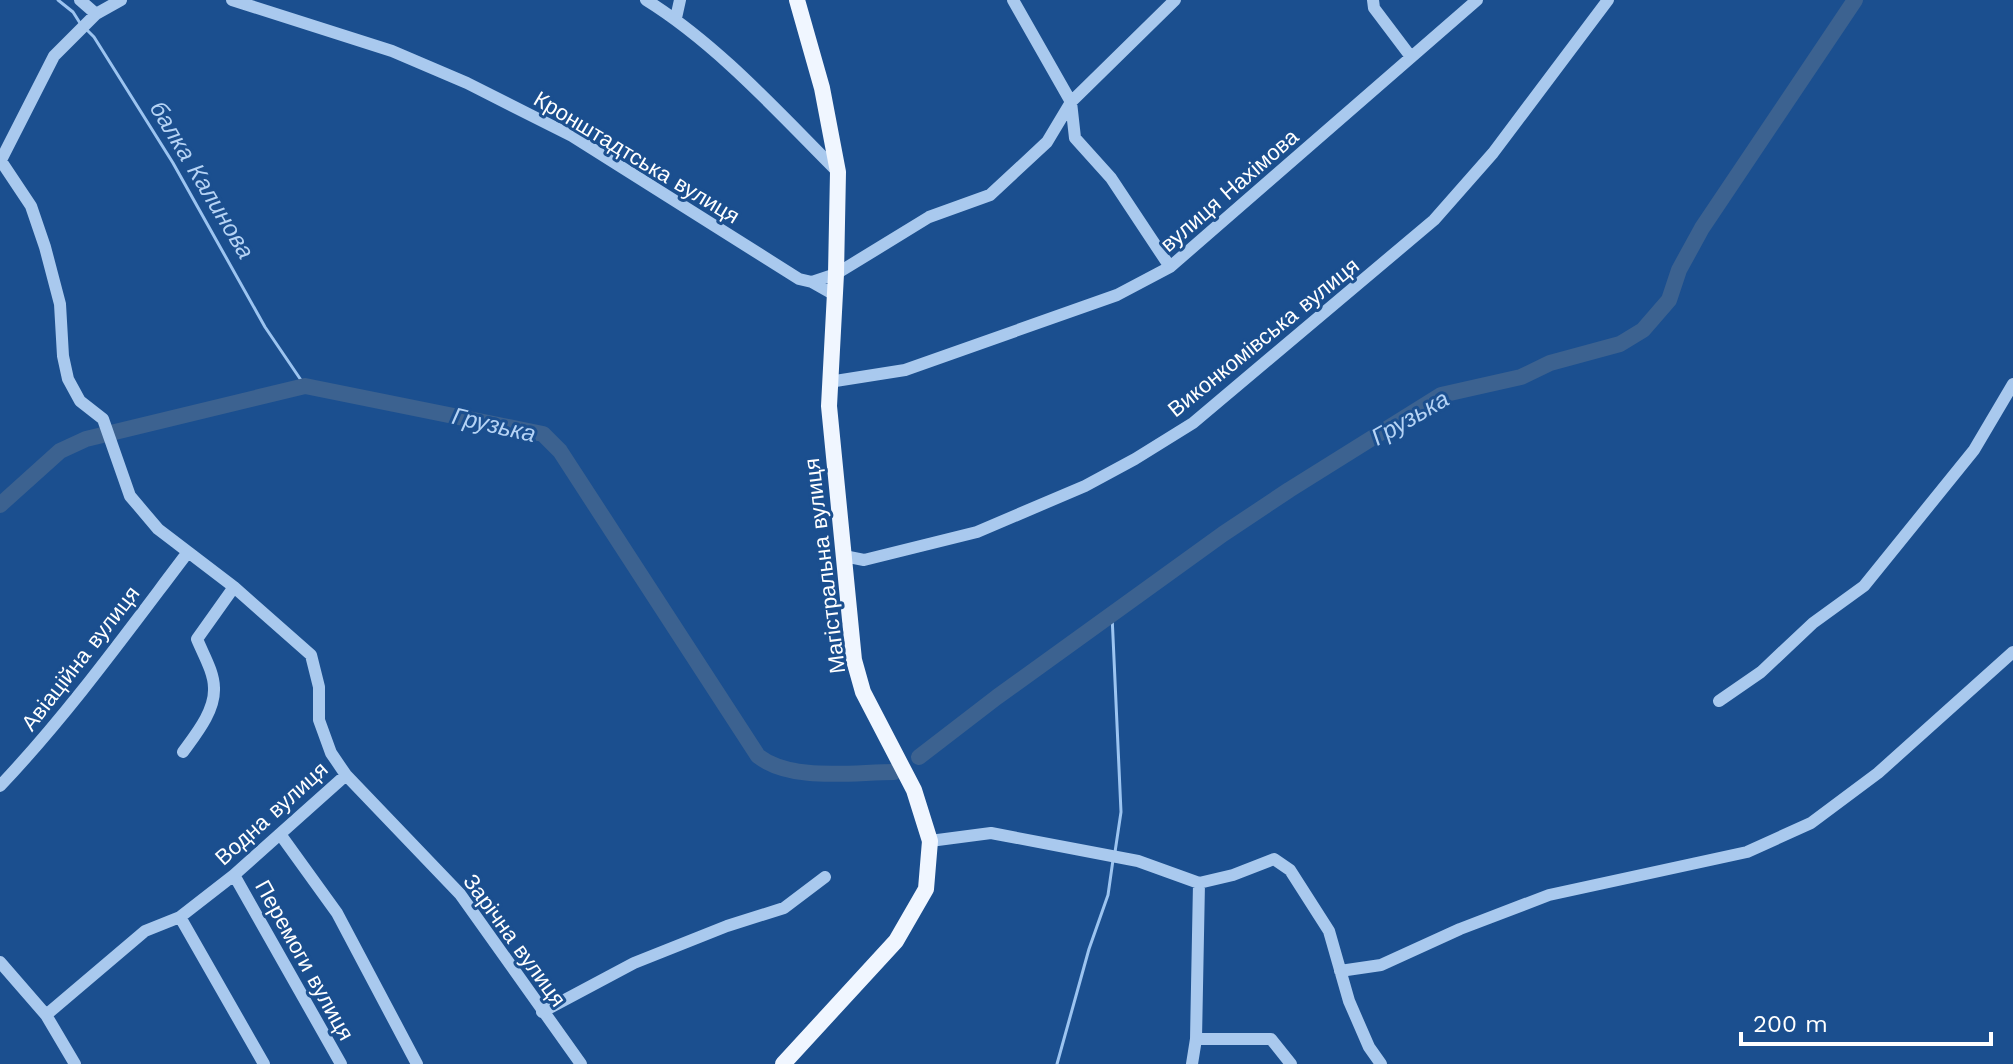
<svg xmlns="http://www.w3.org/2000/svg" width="2013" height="1064" viewBox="0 0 2013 1064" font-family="'Work Sans',sans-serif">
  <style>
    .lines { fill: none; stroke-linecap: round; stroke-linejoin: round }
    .stream { stroke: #9cc4f0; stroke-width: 3 }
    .river { stroke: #3c6290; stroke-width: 16 }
    .minor { stroke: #a9c9ee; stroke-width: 12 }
    .major { stroke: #f0f6ff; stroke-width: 16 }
    .labels { text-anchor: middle; stroke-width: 6; stroke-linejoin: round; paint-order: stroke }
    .street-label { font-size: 22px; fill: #fff; stroke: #1b4f8f }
    .water-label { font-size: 24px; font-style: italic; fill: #b5d3f5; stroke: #1b4f8f }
  </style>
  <rect width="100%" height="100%" fill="#1b4f8f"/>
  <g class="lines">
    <path class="stream" d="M58,0L73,12L80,23
      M85,28L94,37L173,163L265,327L305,386
      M1112,615L1121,812L1115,852
      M1057,1064L1089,949L1108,895L1113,860"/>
    <path class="river" d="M0,505L60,451L86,439L305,386L543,434L560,451L758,756C792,782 852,772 894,772
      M919,757L997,697L1223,534L1289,490L1441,395L1521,377L1550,363L1620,344L1643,330L1669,300L1679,270L1702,228L1855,0"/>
    <path class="minor" d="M80,0L96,14
      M232,0L392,51L467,83L572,136L799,279L812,282L835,295
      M646,0C717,44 779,113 838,172
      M1013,0L1071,102L1075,138L1111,178L1170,267
      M1373,0L1374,8L1411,57
      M676,18L680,0
      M1,161L31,206L45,247L60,304L63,356L68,379L80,401L103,419L130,496L158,529L234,587L311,655L319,687V720L331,753L346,775L460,894L581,1064
      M0,162L54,56L96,14L121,0
      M812,282L836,274L929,217L990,195L1047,142L1071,102L1175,0
      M829,382L905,370L1117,295L1170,267L1477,0
      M844,556L864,560L977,532L1085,486L1135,459L1193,423L1434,220L1493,153L1608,0
      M1719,701L1761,672L1813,623L1864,586L1974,450L2013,384
      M183,752C196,734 215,711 214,688C214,672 203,654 197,639L234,587
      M0,786C69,713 128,631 188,552
      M280,834L337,913L417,1064
      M930,841L991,833L1138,861L1199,883L1233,875L1274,859L1290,870L1329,931L1349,1001L1369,1047L1381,1064
      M234,875L341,1064
      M180,917L264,1064
      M0,962L46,1015L75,1064
      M1340,971L1381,965L1460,929L1549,895L1747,852L1811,823L1878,773L2013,652
      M542,1012L634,963L727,926L784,908L825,877
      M46,1015L145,931L180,917L234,875L346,775
      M1196,1039H1271L1291,1064
      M1192,1064L1196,1039L1199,883"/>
    <path class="major" d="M783,1064L896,941L926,889L930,841L914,790L863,692L854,660L829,406L836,274L838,172L822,88L797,0"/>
  </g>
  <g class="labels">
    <g class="street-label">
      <text transform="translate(637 157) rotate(31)" y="8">Кронштадтська вулиця</text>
      <text transform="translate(1229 190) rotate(-41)" y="8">вулиця Нахімова</text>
      <text transform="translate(1263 337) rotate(-39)" y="8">Виконкомівська вулиця</text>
      <text transform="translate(824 566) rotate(-97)" y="8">Магістральна вулиця</text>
      <text transform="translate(80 658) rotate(-52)" y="8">Авіаційна вулиця</text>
      <text transform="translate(271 813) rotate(-42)" y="8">Водна вулиця</text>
      <text transform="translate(515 940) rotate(54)" y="8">Зарічна вулиця</text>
      <text transform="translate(305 960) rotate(61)" y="8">Перемоги вулиця</text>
    </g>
    <g class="water-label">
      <text transform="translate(202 180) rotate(59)" y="8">балка Калинова</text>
      <text transform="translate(1410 418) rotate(-30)" y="8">Грузька</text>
      <text transform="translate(494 425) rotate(13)" y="8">Грузька</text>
    </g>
  </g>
  <path d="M1741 1032v12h250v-12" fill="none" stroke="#ffffff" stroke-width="4"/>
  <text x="1753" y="1032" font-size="24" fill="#ffffff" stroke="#1b4f8f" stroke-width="6" paint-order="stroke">200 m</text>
</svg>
